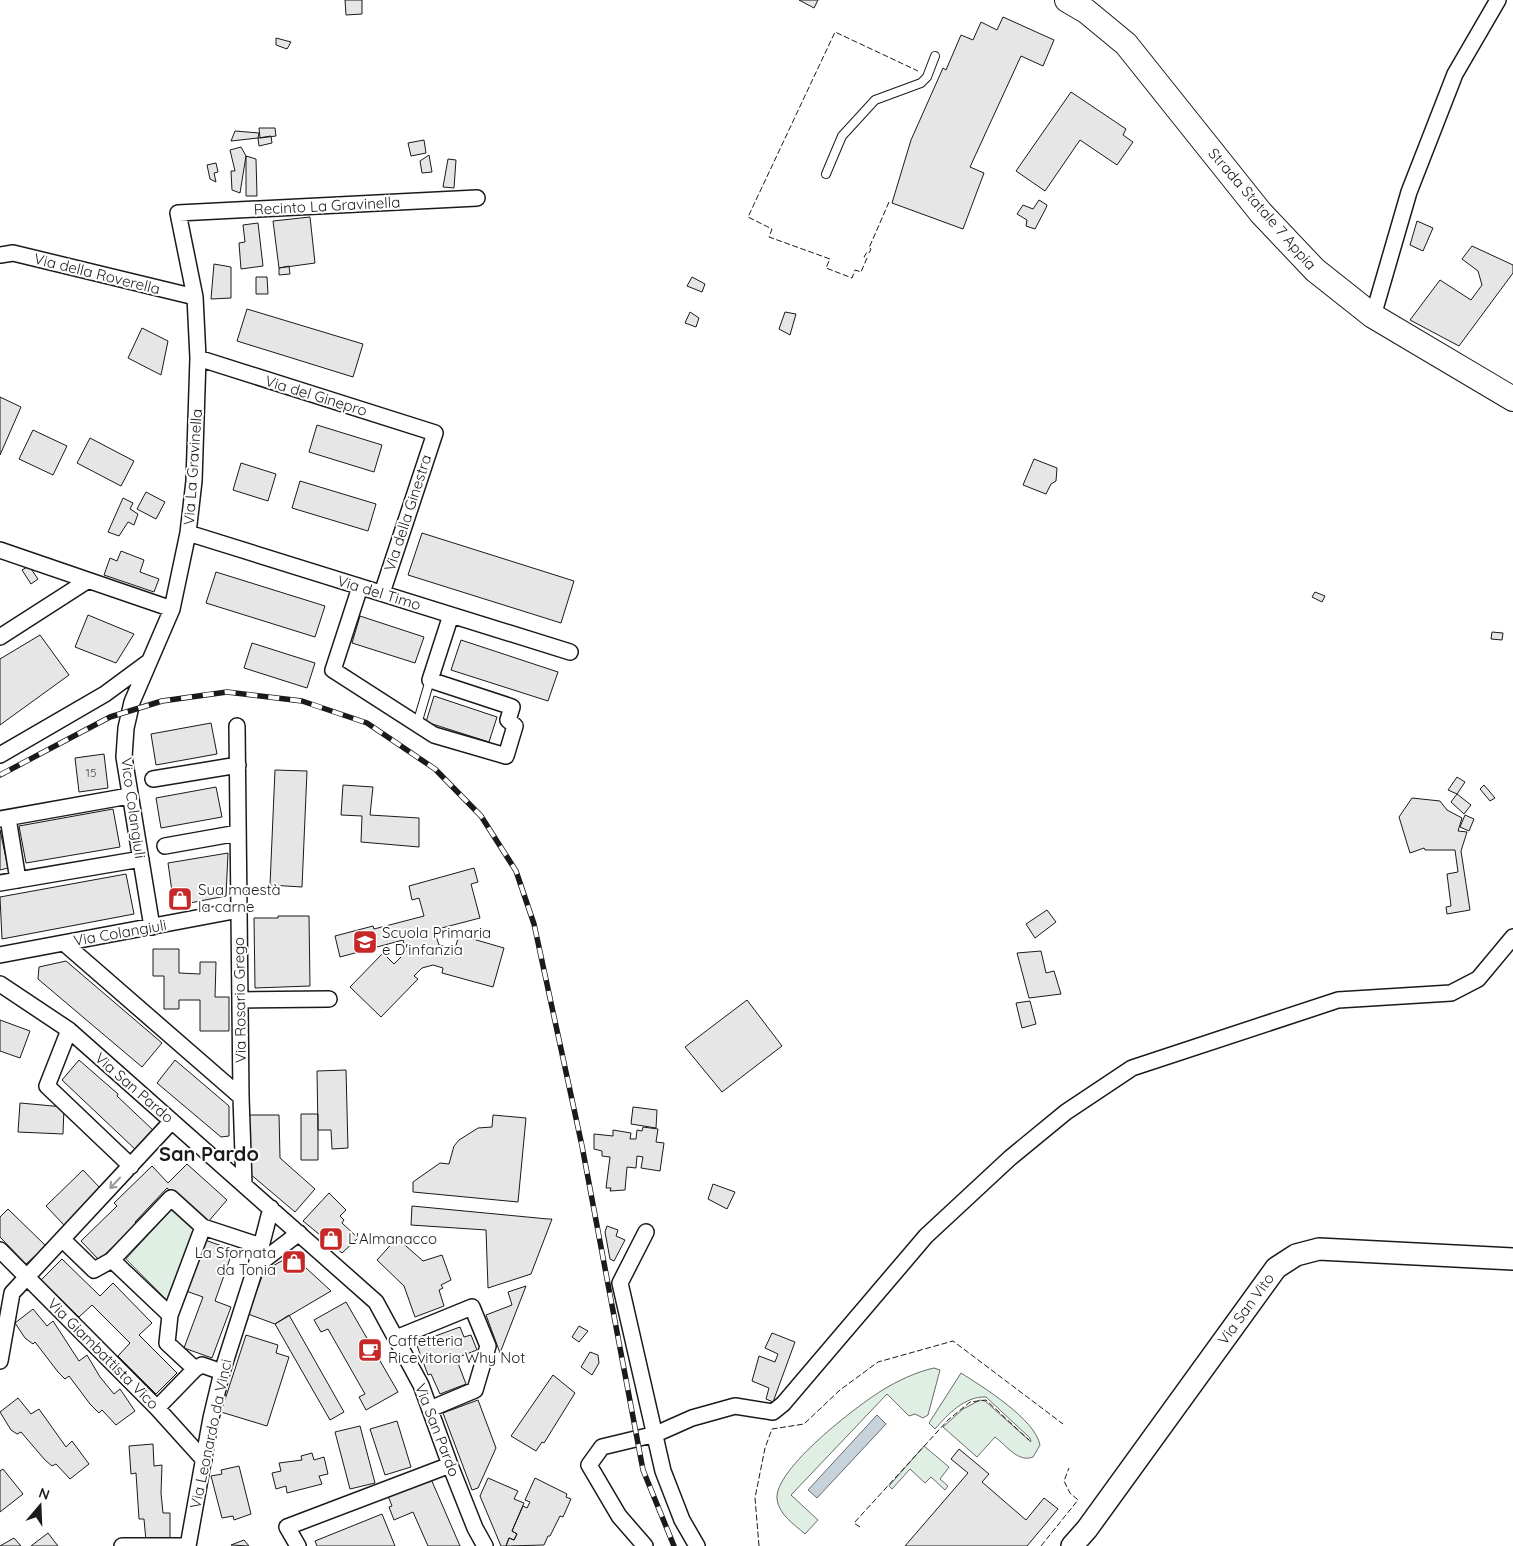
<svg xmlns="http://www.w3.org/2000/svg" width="1513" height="1546" viewBox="0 0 1513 1546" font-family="Quicksand,sans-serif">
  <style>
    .green { fill: #e0efe3; stroke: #6a6a6a }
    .water { fill: #c6d2dc; stroke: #6a6a6a }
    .building { fill: #e6e6e6; stroke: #1a1a1a }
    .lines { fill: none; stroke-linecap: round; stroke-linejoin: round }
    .lane-casing { stroke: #1a1a1a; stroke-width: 10 }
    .street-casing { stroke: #1a1a1a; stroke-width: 18 }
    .secondary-casing { stroke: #1a1a1a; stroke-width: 24 }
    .primary-casing { stroke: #1a1a1a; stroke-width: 26 }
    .lane { stroke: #fff; stroke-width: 8 }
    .street { stroke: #fff; stroke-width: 15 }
    .secondary { stroke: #fff; stroke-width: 21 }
    .primary { stroke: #fff; stroke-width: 24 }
    .rail-casing { stroke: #1a1a1a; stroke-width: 5.5 }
    .rail { stroke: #fff; stroke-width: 4; stroke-dasharray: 11; stroke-linecap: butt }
    .fence { stroke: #1a1a1a; stroke-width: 1; stroke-dasharray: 6 2.5; stroke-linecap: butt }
    .oneway { stroke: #989898 }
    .labels { text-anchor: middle; stroke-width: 4; stroke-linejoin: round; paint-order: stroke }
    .number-label { font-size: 12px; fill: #4d4d4d }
    .street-label { font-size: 15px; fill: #1a1a1a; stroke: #fff }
    .poi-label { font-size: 15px; fill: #1a1a1a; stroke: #fff; text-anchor: start }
    .district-label { font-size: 20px; font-weight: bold; fill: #1a1a1a; stroke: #fff }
  </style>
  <rect width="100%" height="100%" fill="#fff"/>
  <path class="green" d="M172,1209L195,1230L169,1302L126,1259Z
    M934,1368L940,1370L928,1415L923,1418L915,1414L909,1416L887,1394L791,1495L818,1520L805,1534C794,1524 779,1515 777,1499C774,1469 857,1406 881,1391C897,1381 916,1372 934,1368Z
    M961,1373C983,1387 1035,1419 1040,1445L1033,1457C1018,1463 1006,1445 995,1437L977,1457L943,1427L963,1409L980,1400L985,1401L1031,1442L1030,1438L986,1397C965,1396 948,1414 935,1429L929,1423Z
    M924,1446L949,1467L940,1479L948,1486L945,1490L931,1477L925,1483L910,1469L892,1489L889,1486Z"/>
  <path class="water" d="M877,1415L886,1424L817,1498L808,1490Z"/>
  <path class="building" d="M345,0H362V14L346,15Z
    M799,0H818L814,8Z
    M1003,17L1054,40L1043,66L1021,56L970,167L984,173L963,229L892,203L911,140L943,68L946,70L961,35L973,40L981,22L997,30Z
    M276,38L291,42L287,49L276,45Z
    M1071,92L1126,129L1123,135L1133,142L1117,165L1080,140L1045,191L1016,171Z
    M259,128H275L276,136L260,138Z
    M235,131L259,133L258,138L231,141Z
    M271,136L272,143L259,146L258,138Z
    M424,140L426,153L411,156L408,143Z
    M241,147L246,156L240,193L232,190L231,171H235L230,150Z
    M429,155L432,172L422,173L420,161Z
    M246,156L256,159L257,196H246Z
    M448,159L456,160L454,188L443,187Z
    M216,163L218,172L214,173L216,182L210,179L207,165Z
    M1039,200L1047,205L1046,208L1035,229L1026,226L1027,220L1017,214L1023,205L1033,209Z
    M310,217L315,263L279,268L273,221Z
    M1417,221L1433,228L1423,251L1410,245Z
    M258,223L263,266L241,269L239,243L245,242L243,225Z
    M1472,246L1513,265V273L1459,346L1410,320L1440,280L1471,300L1482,285L1478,271L1462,259Z
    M214,264L231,267V298L211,299Z
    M289,266L290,274L279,275V268Z
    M256,277H267L268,294H256Z
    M692,277L705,284L702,292L687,286Z
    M247,309L363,344L353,377L237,341Z
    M690,312L699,318L696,327L685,323Z
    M785,312L796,314L790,335L779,329Z
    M142,328L168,341L161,375L128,358Z
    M0,397L21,407L0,455Z
    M317,425L382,445L374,472L309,452Z
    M33,430L67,446L53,475L19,459Z
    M90,438L134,461L121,486L77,463Z
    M1034,459L1057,468L1056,481L1051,484L1046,494L1023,485Z
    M241,463L276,474L268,501L233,490Z
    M300,481L376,504L368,531L292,508Z
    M146,492L165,502L156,519L137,509Z
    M123,498L133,503L130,509L138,514L134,525L128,522L119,536L108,532Z
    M422,533L574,581L561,623L408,575Z
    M121,551L144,560L140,572L159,579L154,592L104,575L110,558L117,561Z
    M29,566L38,579L31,584L22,570Z
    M216,572L325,606L315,637L206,603Z
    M1315,592L1325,596L1322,602L1312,597Z
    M88,615L134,634L116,663L75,647Z
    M360,616L424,637L415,663L352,643Z
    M1492,632L1503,633L1502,640L1491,639Z
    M40,635L69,675L0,725V659Z
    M461,640L558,672L548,701L451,670Z
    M252,643L315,663L307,688L244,668Z
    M434,696L497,717L489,742L426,722Z
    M211,723L217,754L156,765L151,734Z
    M104,754L108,788L79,792L75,758Z
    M275,770L307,771L302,887L270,885Z
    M1457,777L1465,782L1457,794L1448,790Z
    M343,785L373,787L370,815L419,818V847L361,842L362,816L341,815Z
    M1484,785L1495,798L1490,801L1480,789Z
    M216,787L222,817L161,828L156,798Z
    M1457,794L1471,805L1464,814L1451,802Z
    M1412,798L1440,801L1447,810L1462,818L1458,831L1467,832L1461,851L1470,910L1447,914L1446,907L1451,906L1447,874L1458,872L1455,850H1425L1424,848L1410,853L1399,817Z
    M113,809L120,847L26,863L19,826Z
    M1465,815L1474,819L1469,831L1460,827Z
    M0,830L8,868L0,870Z
    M228,853L226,896L174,906L168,863Z
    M474,868L478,882L471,884L480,918L434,930L439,945L455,949L459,935L504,948L493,987L442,973L443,968L433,965L422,968L414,976L418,979L381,1017L350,987L383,953L394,964L406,952L403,940L340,957L335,936L373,926L374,929L424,916L419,898L412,900L409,886Z
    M126,874L134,914L2,939L0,897Z
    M1047,910L1056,922L1035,938L1026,924Z
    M278,916H309L310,986L255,988L254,918H278Z
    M153,949H179V973L200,974V962H216L215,997H229V1031H200V1000H179V1009H164V976H153Z
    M1041,951L1046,973L1054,971L1061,994L1029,998L1017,953Z
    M66,961L162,1043L142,1067L38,979L39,967Z
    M747,1000L782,1046L722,1092L685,1047Z
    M1030,1001L1036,1024L1022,1028L1016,1003Z
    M0,1020L30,1031L20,1058L0,1051Z
    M79,1060L118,1094L117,1096L154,1131L137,1151L62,1080Z
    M175,1060L229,1106V1136L221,1137L157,1083Z
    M346,1070L348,1148L332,1149L331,1130H318L317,1071Z
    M20,1103L64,1107L63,1134L18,1132Z
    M633,1107L657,1110L656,1128L631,1124Z
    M301,1114H318V1160H301Z
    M248,1115H279L280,1158L315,1189L295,1212L249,1173Z
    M493,1115L526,1118L518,1202L413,1192V1182L440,1163L449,1164L454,1146L459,1140L478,1128L492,1127Z
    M643,1127L658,1129L656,1142L664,1143L660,1171L641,1168L643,1157L637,1156L636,1168L627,1167L625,1190L610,1191L611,1188H606L610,1157L602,1156V1151L594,1149V1134L613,1136V1130L631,1133L630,1139H636L637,1130L642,1131Z
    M187,1164L227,1200L207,1223L167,1188L135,1222L137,1224L99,1260L81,1241L117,1206L114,1203L152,1166L168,1183Z
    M83,1170L101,1189L64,1225L46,1206Z
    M713,1184L735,1192L727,1209L708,1199Z
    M329,1193L346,1210L340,1216L344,1220L342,1223L358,1238L342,1253L303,1221Z
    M412,1206L548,1219H552L531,1274L488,1288L486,1230L411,1225Z
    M8,1209L46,1246L26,1264L0,1237V1217Z
    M607,1226L618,1230L616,1236L625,1240L614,1261L610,1259L605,1232Z
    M397,1238L423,1261L442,1255L451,1280L441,1285L443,1288L439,1290L444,1306L415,1317L404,1286L377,1260Z
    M205,1240L233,1250L215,1301L231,1307L212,1358L184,1348L203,1297L186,1291Z
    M292,1255L331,1291L275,1324L248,1314L264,1271Z
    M62,1259L100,1296L113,1283L152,1323L139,1335L177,1373L156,1394L118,1356L130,1343L92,1305L79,1317L41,1280Z
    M526,1286L500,1353L486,1315L512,1305L508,1292Z
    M346,1302L398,1392L366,1410L359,1397L365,1394L328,1329L321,1332L314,1320Z
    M33,1309L47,1326L53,1321L79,1361L87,1355L100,1377L114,1394L120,1389L135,1411L116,1425L102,1410L99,1413L90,1404L69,1376L65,1379L58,1372L35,1342L33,1344L25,1338L15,1323Z
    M289,1315L344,1412L330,1420L275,1324Z
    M579,1326L588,1331L579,1342L572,1337Z
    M460,1327L464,1337L471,1335L477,1350L456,1358L466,1384L440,1394L431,1374L428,1375L416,1343Z
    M772,1333L795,1342L773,1402L766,1399L769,1388L752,1381L759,1356L775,1362L778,1354L765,1348Z
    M246,1335L278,1345L276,1353L289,1357L267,1426L221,1412Z
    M590,1352L598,1355L599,1363L592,1375L581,1367Z
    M553,1375L575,1393L544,1443L542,1442L536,1451L511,1436Z
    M18,1398L31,1414L39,1409L66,1447L72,1441L89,1464L70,1479L56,1464L52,1466L45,1460L21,1432L17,1434L11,1430L0,1412Z
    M478,1400L496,1448L478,1488L472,1490L443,1413Z
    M397,1421L411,1467L385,1475L370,1429Z
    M360,1426L375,1483L350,1489L335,1432Z
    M153,1444L154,1466L162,1465L161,1493L163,1513H170V1540L146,1541L144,1519H139L136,1473L131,1474L129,1446Z
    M959,1449L989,1474L982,1482L1026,1520L1044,1498L1058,1509L1027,1546H905L968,1473L951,1459Z
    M312,1453L314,1460L324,1457L328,1474L319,1476L322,1484L287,1493L286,1486L276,1489L272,1473L281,1471L279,1463L302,1460L301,1456Z
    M239,1466L251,1514L234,1520L233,1516L222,1518L211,1476L222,1474L221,1470Z
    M3,1469L23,1494L0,1512V1471Z
    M488,1478L518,1491L514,1499L524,1503L512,1531L517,1534L514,1540L509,1538L506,1546H501L480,1496Z
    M535,1478L567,1494L566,1497L571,1499L563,1517L560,1516L550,1536H548L544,1545L506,1546L509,1538L514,1540L517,1534L512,1531L523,1506L527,1508L530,1502L525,1500Z
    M431,1479L460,1546H428L413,1512L394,1520L389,1507L392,1506L388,1496Z
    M382,1514L395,1546H317L315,1541Z
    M48,1533L58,1546H31Z
    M14,1538L21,1546H0Z
    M244,1540L249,1546L231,1545Z"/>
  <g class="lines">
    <defs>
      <path id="lane" d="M826,174L842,136L875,100L921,83L927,77L935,56
        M417,724L430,680"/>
      <path id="street" d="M0,255L13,253L195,297
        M1373,316L1409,192L1455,74L1498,0
        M198,358L435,433L382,593
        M188,533L570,652
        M0,550L172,609
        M360,587L333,670L434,735L506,756L515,726L508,720L512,707L430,680L451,615
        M0,637L87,581
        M237,726L241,1097L244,1184
        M0,755L105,694L147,663
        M153,779L238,765
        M8,818L18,880
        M0,819L129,796
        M165,846L238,833
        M0,883L141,859
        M152,927L124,757L126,728L132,702L172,609L188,533L194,481L198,358L195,297L178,213L477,198
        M64,943L241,1097
        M0,955L239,910
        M0,984L69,1030L376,1302L421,1385L450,1465L475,1528L485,1546
        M240,1000L329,999
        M69,1030L47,1086L131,1166
        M271,1208L256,1266L299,1233
        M646,1232L620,1283L663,1471L682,1520L697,1546
        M62,1239L94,1270L112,1260L170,1315L167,1343L195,1369
        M0,1250L157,1408L204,1460
        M112,1260L171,1198L203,1227L261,1246
        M170,1315L203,1227
        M396,1338L472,1307L488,1346L475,1390L430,1409
        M0,1361L12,1293L172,1121
        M157,1408L195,1369L202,1365L222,1372
        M122,1546H187
        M188,1546L211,1418L222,1372L256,1266
        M298,1546L287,1527L450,1465
        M645,1546L619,1516L589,1465L602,1447L656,1434L692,1418L735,1406L773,1412L783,1404L926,1236L1010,1158L1066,1112L1132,1068L1338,1000L1451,993L1478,979L1513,937"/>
      <path id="secondary" d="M1072,1546L1087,1529L1276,1268L1296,1255L1319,1249L1513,1259"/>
      <path id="primary" d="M1067,0L1086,11L1126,44L1261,213L1315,270L1373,316L1513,399"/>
    </defs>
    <use href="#lane" class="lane-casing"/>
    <use href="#street" class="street-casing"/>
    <use href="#secondary" class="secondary-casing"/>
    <use href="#primary" class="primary-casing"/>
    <use href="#lane" class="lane"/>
    <use href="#street" class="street"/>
    <use href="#secondary" class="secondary"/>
    <use href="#primary" class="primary"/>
    <defs>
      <path id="rail" d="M0,775L110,717L162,701L227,692L302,701L367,723L435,769L481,816L516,871L534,924L582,1146L643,1470L674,1546"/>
    </defs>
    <use href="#rail" class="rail-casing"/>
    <use href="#rail" class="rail"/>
    <path class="fence" d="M889,202L869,248L871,249L869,253L867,252L864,257L867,258L861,272L855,270L852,278L826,268L830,259L769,237L772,229L748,217L835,32L918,71
      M860,1527L854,1523L948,1420L970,1402L986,1400L1029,1440
      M759,1546L755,1498L765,1448L772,1429L804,1424L840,1390L878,1362L953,1341L1063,1424
      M1041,1546L1078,1500L1070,1493L1064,1481L1069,1468"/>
  </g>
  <defs><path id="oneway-shaft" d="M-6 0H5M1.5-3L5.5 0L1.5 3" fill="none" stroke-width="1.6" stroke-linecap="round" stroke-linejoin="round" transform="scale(1.25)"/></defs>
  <use class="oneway" href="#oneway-shaft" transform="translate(115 1183) rotate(133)"/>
  <defs>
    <symbol id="shop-square" viewBox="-11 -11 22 22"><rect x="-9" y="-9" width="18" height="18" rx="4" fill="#c62828" stroke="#fff"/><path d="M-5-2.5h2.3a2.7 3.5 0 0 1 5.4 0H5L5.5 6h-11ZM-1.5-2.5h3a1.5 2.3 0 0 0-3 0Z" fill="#fff"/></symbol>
    <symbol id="school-square" viewBox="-11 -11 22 22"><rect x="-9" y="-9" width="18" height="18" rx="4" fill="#c62828" stroke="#fff"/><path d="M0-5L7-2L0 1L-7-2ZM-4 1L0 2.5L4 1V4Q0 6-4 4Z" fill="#fff"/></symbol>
    <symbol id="cafe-square" viewBox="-11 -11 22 22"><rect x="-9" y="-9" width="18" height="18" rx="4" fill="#c62828" stroke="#fff"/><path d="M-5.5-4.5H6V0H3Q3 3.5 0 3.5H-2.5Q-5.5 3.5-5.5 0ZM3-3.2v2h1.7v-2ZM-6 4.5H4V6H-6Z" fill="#fff"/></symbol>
  </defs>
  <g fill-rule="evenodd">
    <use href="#shop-square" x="166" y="885" width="28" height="28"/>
    <use href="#school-square" x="351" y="928" width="28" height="28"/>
    <use href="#shop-square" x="317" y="1225" width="28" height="28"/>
    <use href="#shop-square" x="280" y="1248" width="28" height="28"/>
    <use href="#cafe-square" x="356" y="1336" width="28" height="28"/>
  </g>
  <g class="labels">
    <g class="number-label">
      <text x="91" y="777">15</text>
    </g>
    <g class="street-label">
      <text transform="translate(327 206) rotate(-3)" y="5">Recinto La Gravinella</text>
      <text transform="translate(1262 209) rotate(49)" y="5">Strada Statale 7 Appia</text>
      <text transform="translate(97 274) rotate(14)" y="5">Via della Roverella</text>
      <text transform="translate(316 396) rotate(17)" y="5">Via del Ginepro</text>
      <text transform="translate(193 467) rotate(-86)" y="5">Via La Gravinella</text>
      <text transform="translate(408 513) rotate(-72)" y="5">Via della Ginestra</text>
      <text transform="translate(379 593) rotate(17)" y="5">Via del Timo</text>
      <text transform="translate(133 808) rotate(82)" y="5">Vico Colangiuli</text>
      <text transform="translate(120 933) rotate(-10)" y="5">Via Colangiuli</text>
      <text transform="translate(240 1000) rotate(-91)" y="5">Via Rosario Grego</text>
      <text transform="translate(134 1088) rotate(41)" y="5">Via San Pardo</text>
      <text transform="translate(1246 1309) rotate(-54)" y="5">Via San Vito</text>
      <text transform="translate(103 1354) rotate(45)" y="5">Via Giambattista Vico</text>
      <text transform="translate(437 1430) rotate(69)" y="5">Via San Pardo</text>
      <text transform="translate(211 1434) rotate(-78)" y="5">Via Leonardo da Vinci</text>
    </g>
    <g class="poi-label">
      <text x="198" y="895">Sua maestà<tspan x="198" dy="17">la carne</tspan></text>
      <text x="382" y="938">Scuola Primaria<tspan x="382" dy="17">e D'infanzia</tspan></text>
      <text x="348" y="1244">L'Almanacco</text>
      <text x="276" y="1258" text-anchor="end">La Sfornata<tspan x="276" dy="17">da Tonia</tspan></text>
      <text x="388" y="1346">Caffetteria<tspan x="388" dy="17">Ricevitoria Why Not</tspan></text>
    </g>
    <g class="district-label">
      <text x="209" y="1161">San Pardo</text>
    </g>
  </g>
  <g transform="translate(40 1506) rotate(19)" stroke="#ffffff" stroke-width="4" paint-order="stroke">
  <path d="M0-4L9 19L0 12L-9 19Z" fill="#1a1a1a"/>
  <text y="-8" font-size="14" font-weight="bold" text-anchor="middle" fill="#1a1a1a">N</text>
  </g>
</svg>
